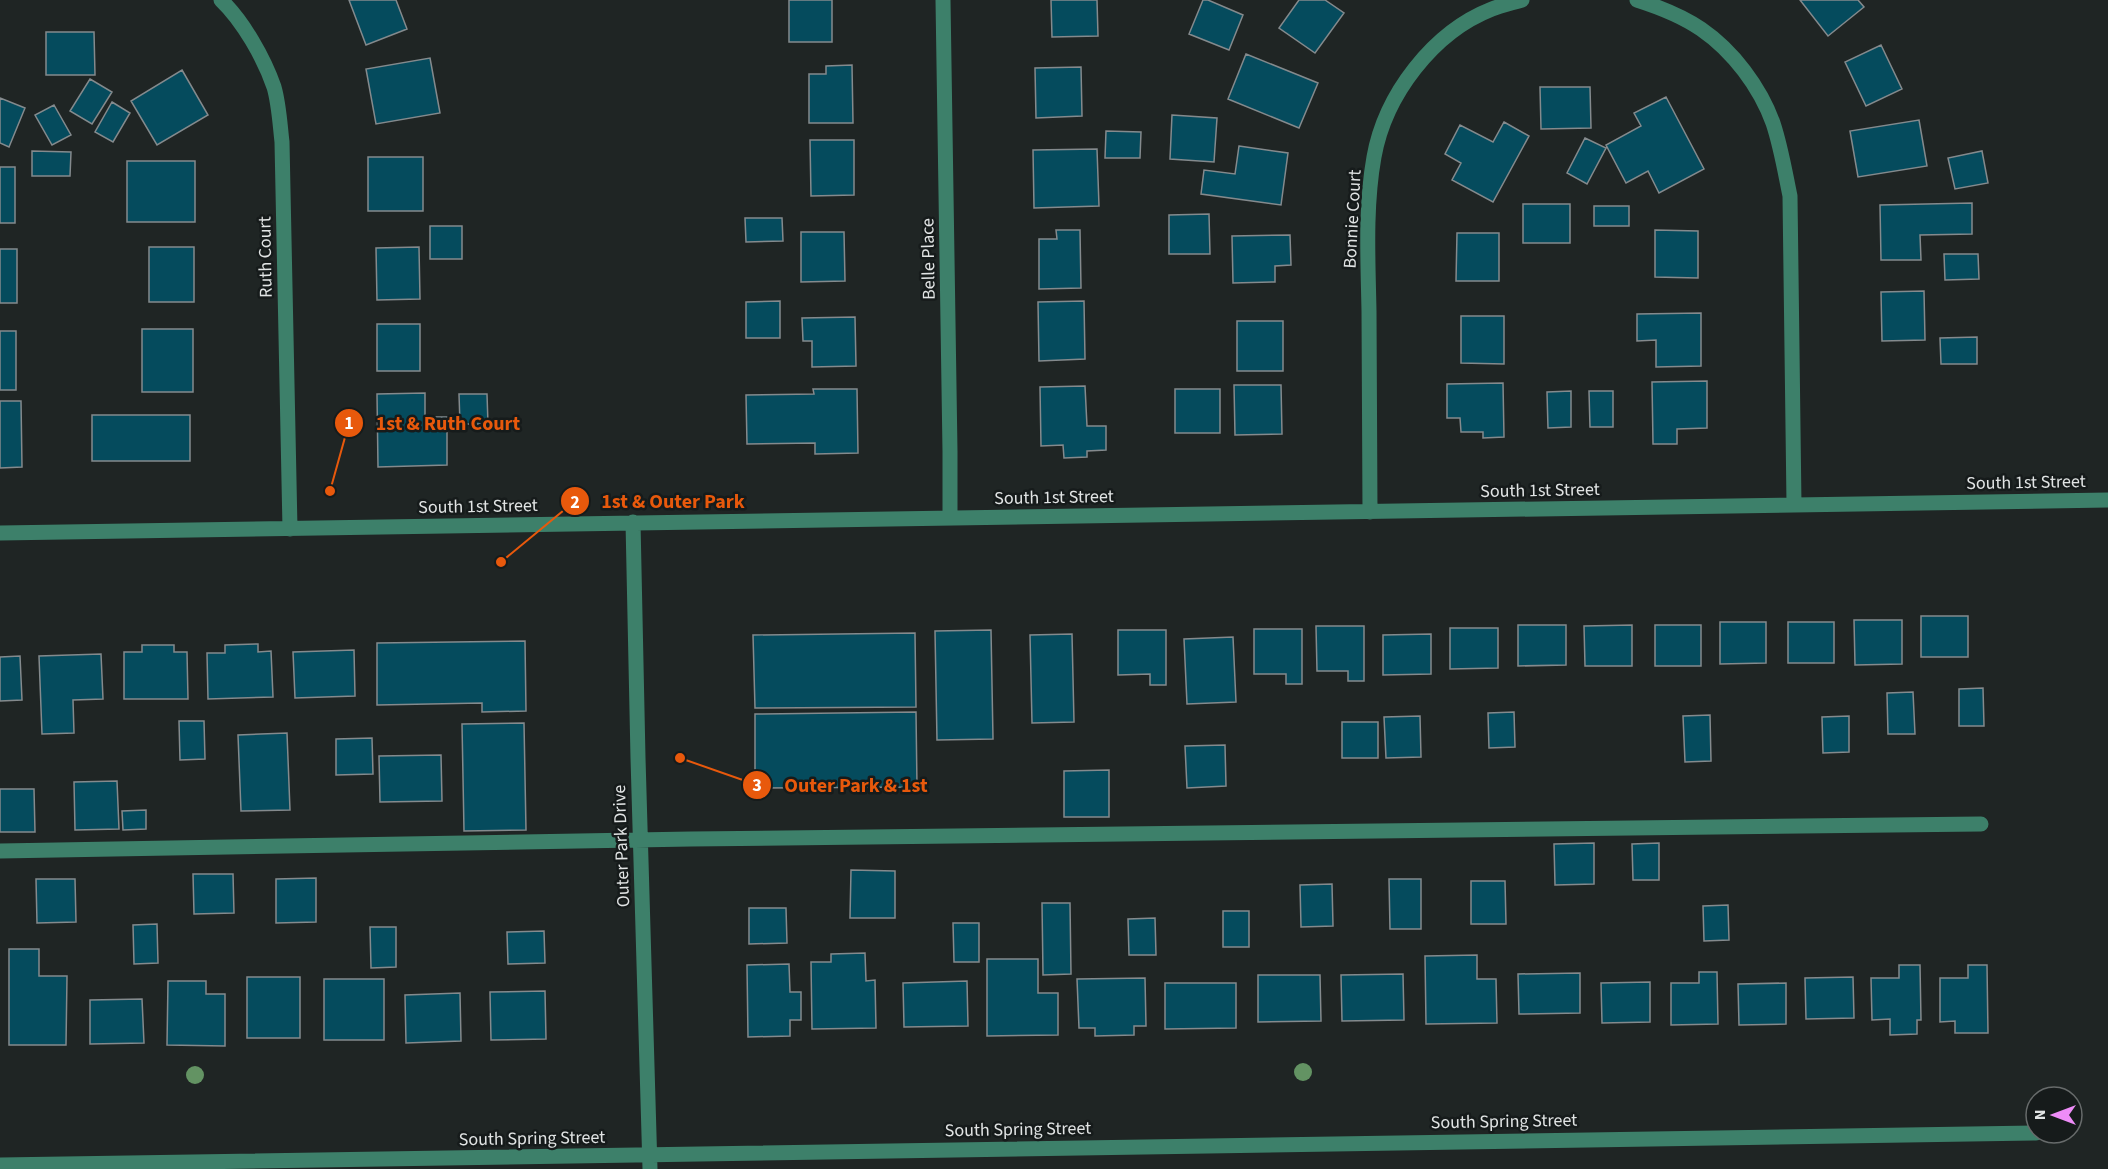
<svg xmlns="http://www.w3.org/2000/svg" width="2108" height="1169" viewBox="0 0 2108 1169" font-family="'Source Sans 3',sans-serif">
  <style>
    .building { fill: #054b5d; stroke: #848a8d; stroke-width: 1.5 }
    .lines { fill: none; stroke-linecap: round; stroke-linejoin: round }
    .minor { stroke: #3d806a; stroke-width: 15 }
    .tree { fill: #639363 }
    .labels { text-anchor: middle; stroke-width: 5; stroke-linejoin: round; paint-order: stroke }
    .street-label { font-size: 18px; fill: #e1e4e4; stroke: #161b1b }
    .leader { fill: none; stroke: #e8590c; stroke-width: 2 }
    .callout-dot { fill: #e8590c; stroke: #161b1b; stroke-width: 2 }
    .mark-label { font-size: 18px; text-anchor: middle; font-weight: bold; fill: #fff }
    .callout-label { font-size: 20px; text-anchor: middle; font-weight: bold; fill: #e8590c; stroke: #161b1b; stroke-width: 5; stroke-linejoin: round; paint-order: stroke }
  </style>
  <rect width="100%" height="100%" fill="#1f2524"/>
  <path class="building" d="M349,0H396L407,29L366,45Z
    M789,0H832V42H789Z
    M1051,0H1097L1098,36L1052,37Z
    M1203,0H1208L1243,15L1229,50L1189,34Z
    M1299,0H1325L1344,13L1315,53L1279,28Z
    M1800,0H1858L1864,7L1828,36Z
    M46,32H94L95,75H46Z
    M1881,45L1902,89L1866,106L1845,62Z
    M1246,54L1318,83L1299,128L1228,99Z
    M430,58L440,113L376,124L366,69Z
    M852,65L853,123H809V74H826V66Z
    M1081,67L1082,116L1036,118L1035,68Z
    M182,70L208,115L157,145L131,101Z
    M90,79L112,92L92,124L70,111Z
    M1540,87H1590L1591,128L1541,129Z
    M1666,97L1704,169L1659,193L1648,171L1626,183L1606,145L1641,126L1634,113Z
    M0,98L25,108L9,147L0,143Z
    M112,102L130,113L113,142L95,132Z
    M54,105L71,135L52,145L35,115Z
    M1172,115L1217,118L1214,162L1170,159Z
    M1919,120L1927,166L1858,177L1850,131Z
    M1504,122L1529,136L1493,202L1452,180L1461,163L1445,154L1460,125L1493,142Z
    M1106,131L1141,132L1140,158H1105Z
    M1585,138L1606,148L1587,184L1567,173Z
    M810,140H854V195L811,196Z
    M1239,146L1288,153L1281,205L1201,194L1204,170L1235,174Z
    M1097,149L1099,206L1034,208L1033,150Z
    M32,151L71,152L70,176H32Z
    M1982,151L1988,183L1955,189L1948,158Z
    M368,157H423V211H368Z
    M127,161H195V222H127Z
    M0,167H15V223H0Z
    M1972,203V234L1920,235L1921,260H1881L1880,205Z
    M1523,204H1570V243H1523Z
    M1594,206H1629V226H1594Z
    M1209,214L1210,254H1169V215Z
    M745,218H782L783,241L746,242Z
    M430,226H462V259H430Z
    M1056,230H1080L1081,288L1039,289V239H1057Z
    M1655,230L1698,231V278L1655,277Z
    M801,232H844L845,281L801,282Z
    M1457,233H1499V281H1456Z
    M1290,235L1291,265L1275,266V282L1233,283L1232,236Z
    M149,247H194V302H149Z
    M419,247L420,299L377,300L376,248Z
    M0,249H17V303H0Z
    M1944,254H1978L1979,279L1945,280Z
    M1924,291L1925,340L1882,341L1881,292Z
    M780,301V338H746V302Z
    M1084,301L1085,359L1039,361L1038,302Z
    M1701,313V366L1656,367V340L1637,341V314Z
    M1461,316H1504V364L1461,363Z
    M855,317L856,366L812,367V341H803L802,318Z
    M1237,321H1283V371H1237Z
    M377,324H420V371H377Z
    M142,329H193V392H142Z
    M0,331H16V390H0Z
    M1977,337V364H1941L1940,338Z
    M1707,381V428L1677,429V444H1653L1652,382Z
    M1503,383L1504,437L1483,438V432H1461L1460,418H1447V384Z
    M1234,385H1281L1282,434L1235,435Z
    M1085,386L1087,426H1106V450L1087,451V457L1064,458L1063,445L1041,446L1040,387Z
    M813,389H857L858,453L815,454V443L747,444L746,395L814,394Z
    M1175,389H1220V433H1175Z
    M1571,391V427L1548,428L1547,392Z
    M1589,391H1613V427H1590Z
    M425,393V417H447V465L378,467L377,394Z
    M459,394H487L488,424H460Z
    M0,401H21L22,467L0,468Z
    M92,415H190V461H92Z
    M1921,616H1968V657H1921Z
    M1854,620H1902V664L1855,665Z
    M1720,622H1766V663L1720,664Z
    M1788,622H1834V663H1788Z
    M1518,625H1566V665L1518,666Z
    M1632,625V666H1585L1584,626Z
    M1655,625H1701V666H1655Z
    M1316,626H1364V681H1348V671H1317Z
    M1450,628H1498V668L1450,669Z
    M1254,629H1302V684H1286V674H1254Z
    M991,630L993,739L937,740L935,631Z
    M1118,630H1166V685H1150V674L1118,675Z
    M915,633L916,707L755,708L753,635Z
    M1072,634L1074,722L1032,723L1030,635Z
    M1431,634V674L1383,675V635Z
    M1233,637L1236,702L1187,704L1184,639Z
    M525,641L526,711L482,712V703L377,705V643Z
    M258,644V652L271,651L273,697L208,699L207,653H225V645Z
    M142,645H174V652H187L188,699H124V652H142Z
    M354,650L355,696L295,698L293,652Z
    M101,654L103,699L73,700L74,733L42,734L39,656Z
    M20,656L22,700L0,701V657Z
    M1983,688L1984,726H1959V689Z
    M1913,692L1915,734H1888L1887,693Z
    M916,712L917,787L755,788V714Z
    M1514,712L1515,747L1489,748L1488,713Z
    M1710,715L1711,761L1685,762L1683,716Z
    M1420,716L1421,757L1386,758L1384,717Z
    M1849,716V752L1823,753L1822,717Z
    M179,721H204L205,759L180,760Z
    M1342,722H1378V758H1342Z
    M524,723L526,830L464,831L462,724Z
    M287,733L290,810L241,811L238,735Z
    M372,738L373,774L336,775V739Z
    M1225,745L1226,786L1187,788L1185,746Z
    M441,755L442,801L380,802L379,756Z
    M1109,770V817H1064V771Z
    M117,781L119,829L75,830L74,782Z
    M0,789H34L35,832H0Z
    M146,810V829L123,830L122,811Z
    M1594,843V884L1555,885L1554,844Z
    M1659,843V880H1633L1632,844Z
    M851,870L895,871V918H850Z
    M193,874H233L234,913L194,914Z
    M316,878V922L276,923V879Z
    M36,879H75L76,922L37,923Z
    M1389,879H1421V929H1390Z
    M1471,881H1505L1506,924H1471Z
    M1332,884L1333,926L1301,927L1300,885Z
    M1042,903H1070L1071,974L1043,975Z
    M1728,905L1729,940L1704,941L1703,906Z
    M749,908H786L787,943L749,944Z
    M1223,911H1249V947H1223Z
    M1155,918L1156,955H1129L1128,919Z
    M953,923H979V962H954Z
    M157,924L158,963L134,964L133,925Z
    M370,927H396V967L371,968Z
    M544,931L545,963L508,964L507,932Z
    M9,949H39V976H67L66,1045H9Z
    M865,953L866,981L875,980L876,1028L812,1029L811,962H831V954Z
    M1477,955V979H1496L1497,1023L1426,1024L1425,956Z
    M987,959H1038V993H1058V1035L987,1036Z
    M789,964L790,992H801V1020H790V1036L748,1037L747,965Z
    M1899,965H1920L1921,1020H1917V1034L1890,1035V1019L1872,1020L1871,978H1899Z
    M1968,965H1987L1988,1033H1955V1021L1940,1022V978H1968Z
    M1699,972H1717L1718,1024L1671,1025V983H1699Z
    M1580,973V1013L1519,1014L1518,974Z
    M1403,974L1404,1020L1342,1021L1341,975Z
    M1258,975H1320L1321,1021L1258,1022Z
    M247,977H300V1038H247Z
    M1853,977L1854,1018L1806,1019L1805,978Z
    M1145,978L1146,1026H1134V1035L1095,1036V1028H1079L1077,979Z
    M324,979H384V1040H324Z
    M168,981H206V994H225V1046L167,1045Z
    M967,981L968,1026L904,1027L903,983Z
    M1650,982V1022L1602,1023L1601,983Z
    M1165,983H1236V1028L1165,1029Z
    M1786,983V1024L1739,1025L1738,984Z
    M545,991L546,1039L491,1040L490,992Z
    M460,993L461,1041L406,1043L405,995Z
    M142,999L144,1043L90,1044V1000Z"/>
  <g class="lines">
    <path class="minor" d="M221,0C243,21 264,58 274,87C279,104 280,125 282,142L290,529
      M943,0L950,451V518
      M1637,0C1659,7 1682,16 1701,29C1733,51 1760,87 1773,123C1781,147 1785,172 1790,196L1794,504
      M1370,512C1370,445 1369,378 1369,311C1368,260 1365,207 1374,157C1385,95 1433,32 1492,9C1502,5 1512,3 1522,0
      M633,522L638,758L650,1169
      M0,533L2108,500
      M0,851L691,839L1981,824
      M0,1165L2036,1133"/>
  </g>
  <g class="tree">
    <circle cx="1303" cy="1072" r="9"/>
    <circle cx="195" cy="1075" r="9"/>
  </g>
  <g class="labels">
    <g class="street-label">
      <text transform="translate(1352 219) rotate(-87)" y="6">Bonnie Court</text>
      <text transform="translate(265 257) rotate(-91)" y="6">Ruth Court</text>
      <text transform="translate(928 259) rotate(-91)" y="6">Belle Place</text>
      <text transform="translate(2026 482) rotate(-1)" y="6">South 1st Street</text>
      <text transform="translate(1540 490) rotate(-1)" y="6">South 1st Street</text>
      <text transform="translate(1054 497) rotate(-1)" y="6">South 1st Street</text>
      <text transform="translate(478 506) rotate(-1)" y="6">South 1st Street</text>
      <text transform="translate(621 846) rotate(-92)" y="6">Outer Park Drive</text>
      <text transform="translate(1504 1121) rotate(-1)" y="6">South Spring Street</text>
      <text transform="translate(1018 1129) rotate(-1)" y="6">South Spring Street</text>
      <text transform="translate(532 1138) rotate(-1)" y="6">South Spring Street</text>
    </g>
  </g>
  <path class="leader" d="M330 491L349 423M501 562L575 501M680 758L757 785"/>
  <g class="callout-dot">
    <circle cx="330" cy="491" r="6"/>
    <circle cx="501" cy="562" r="6"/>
    <circle cx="680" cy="758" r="6"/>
    <circle cx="349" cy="423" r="15"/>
    <circle cx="575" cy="501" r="15"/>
    <circle cx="757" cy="785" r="15"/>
  </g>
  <g class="mark-label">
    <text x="349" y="429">1</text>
    <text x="575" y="508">2</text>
    <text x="757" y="791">3</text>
  </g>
  <g class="callout-label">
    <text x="448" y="430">1st &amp; Ruth Court</text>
    <text x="673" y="508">1st &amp; Outer Park</text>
    <text x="856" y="792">Outer Park &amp; 1st</text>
  </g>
  <g transform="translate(2054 1115) rotate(270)"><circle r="28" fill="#161b1b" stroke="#676b6b" stroke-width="1.5"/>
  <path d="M0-4.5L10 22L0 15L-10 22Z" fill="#ee8cf8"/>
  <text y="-9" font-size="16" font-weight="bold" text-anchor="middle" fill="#e1e4e4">N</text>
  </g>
</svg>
